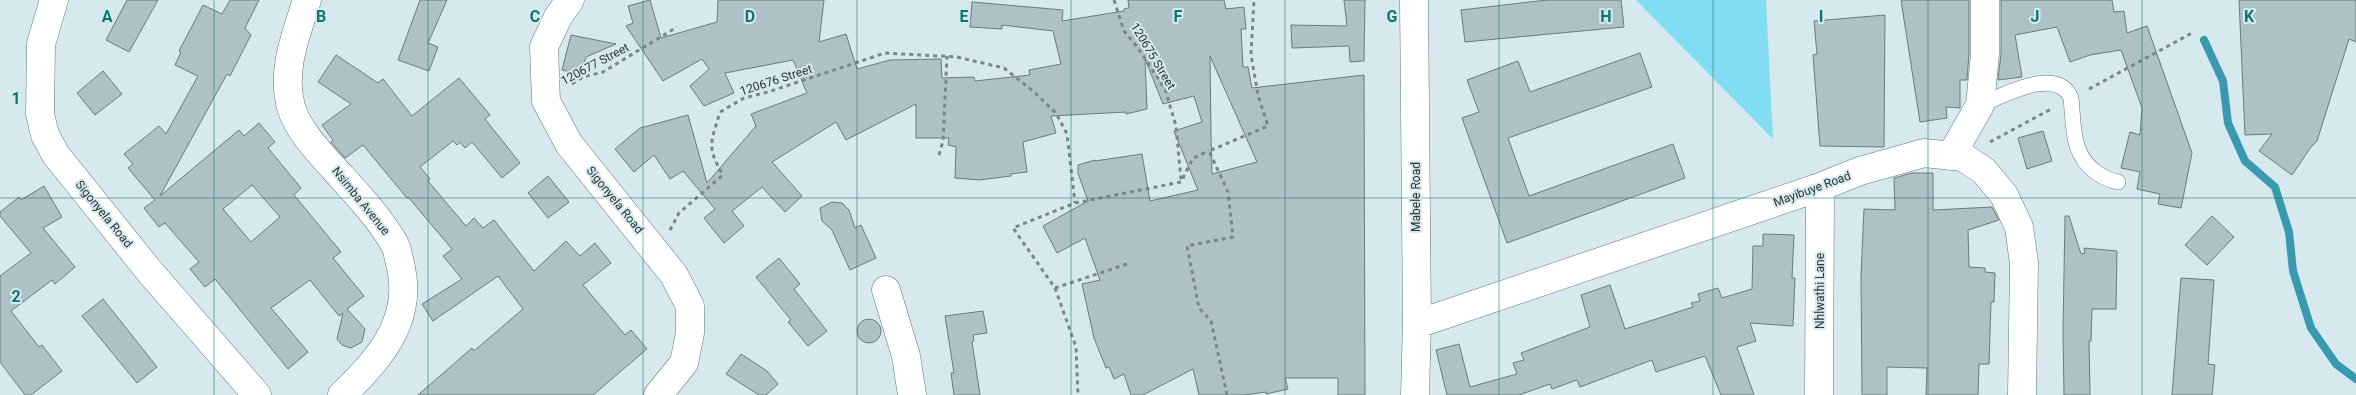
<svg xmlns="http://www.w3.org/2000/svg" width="2356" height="395" viewBox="0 0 2356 395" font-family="Roboto,sans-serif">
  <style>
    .green { fill: #83ddf2 }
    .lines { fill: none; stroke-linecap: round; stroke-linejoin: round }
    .stream { stroke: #3999ae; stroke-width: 8 }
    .building { fill: #aec1c6; stroke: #697b7f; fill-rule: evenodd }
    .service-casing { stroke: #64767a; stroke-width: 16 }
    .minor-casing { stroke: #64767a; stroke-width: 29 }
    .path { stroke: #7a878a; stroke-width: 3; stroke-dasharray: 4 4; stroke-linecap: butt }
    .service { stroke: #fff; stroke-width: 15 }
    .minor { stroke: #fff; stroke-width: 28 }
    .grid { fill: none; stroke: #0f766e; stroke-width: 1; stroke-opacity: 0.55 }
    .labels { text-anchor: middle; stroke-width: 4; stroke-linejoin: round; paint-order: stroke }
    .street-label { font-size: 12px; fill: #2c3435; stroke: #d5e9ee }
    .grid-label { font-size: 16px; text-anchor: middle; font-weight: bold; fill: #0f766e; stroke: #d5e9ee; stroke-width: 4; stroke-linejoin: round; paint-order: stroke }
  </style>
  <rect width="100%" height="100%" fill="#d5e9ee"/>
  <path class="green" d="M1636,0H1766L1773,139Z"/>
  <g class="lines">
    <path class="stream" d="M2204,40L2223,81L2228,123L2245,161L2275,187L2289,232L2293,271L2311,328L2336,364L2356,379"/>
  </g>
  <path class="building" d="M127,0H158L129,52L106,40Z
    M230,0H259L245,28L251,35L230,76L227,74L160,196L239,130L244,136L259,123L275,142L268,148L301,188L294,195L341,252L333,258L364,296L347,309L365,329L362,342L351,348L342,345L337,339L343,313L339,316L310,280L271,308L308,352L288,369L215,279L205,287L190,269L199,262L165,223L159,227L144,208L155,200L128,168L133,164L124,154L159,126L166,134L198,76L175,65L181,52L179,51L203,5L222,14ZM252,185L280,217L251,242L223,209Z
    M420,0H447L428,43L438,47L429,71L398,60Z
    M650,0L661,38L717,22L718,0H824L819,42L846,34L857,69L890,60L941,59L942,78L974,77L975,81L1030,75L1029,70L1061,64L1053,31L1002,25V29L970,27L972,2L1063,10L1062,21L1124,11V9L1129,8L1128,0H1224L1226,9L1244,7L1246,29H1241L1243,67H1248L1252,88L1364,75L1365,395H1338V378H1285L1288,389L1266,394V392L1244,395H1199L1193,369L1143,395H1131L1124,374L1114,379L1109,367L1106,368L1094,338L1082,284L1100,280L1085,238L1057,253L1043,226L1088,201L1078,173V165L1095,160V161L1142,154L1150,201L1198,190L1174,131L1202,122L1194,96L1163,104L1145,59L1147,109L1126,114V112L1051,116L1056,133L1023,142L1027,172L1011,174V176L979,180L955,178L956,147L948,145L949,138H916V104L846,140L836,122L772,162L802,196L785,212L762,187L732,211L744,226L724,243L704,218L715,209L683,171L670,179L654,155L634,172L615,149L640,128L688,115L707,183L756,126L751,114L807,93L793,60L725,73L734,93L704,106L690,86L709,69L702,59L663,81L626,26L633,23L628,6ZM1210,56L1257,162L1212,174L1211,135Z
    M1344,0H1365L1364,61L1350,62L1349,46L1292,48L1291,25L1347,26Z
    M1547,0H1621L1624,27L1465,42L1461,10Z
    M1901,0H1969V53L1967,80H1960V108L1946,107L1947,118L1920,122Z
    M2001,0H2112L2114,12L2124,11L2127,33L2147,26L2192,153L2181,208L2158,204L2160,194L2137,189L2140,172L2121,168L2130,132L2140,135L2142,108L2121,50L2090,55L2070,62L2057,27L2015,35L2022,77L1998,80L2001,54Z
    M2239,0H2356V42L2349,39L2317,141L2311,147L2292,175L2259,151L2272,134L2245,135Z
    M1885,15L1884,147L1820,146L1813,55L1817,54L1814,21Z
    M571,35L616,44L586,57L581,75L562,70Z
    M1640,53L1652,87L1508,138L1529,196L1673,144L1685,178L1507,243L1462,118L1479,112L1467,80L1518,61L1530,92Z
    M336,55L378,83L383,79L412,116L459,78L490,115L485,119L520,163L502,178L472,142L465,148L460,142L457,145L453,141L420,167L430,179L428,181L466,226L474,218L483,228L494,220L534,271L566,241L580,256L595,243L611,263L583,285L625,335L631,330L647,349L593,395H418L472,348L474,351L523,309L498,276L433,321L422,304L462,279L443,256L452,249L408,197L407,198L363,145L345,158L331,142L333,140L322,125L351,104L318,82Z
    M103,71L122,94L95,115L77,93Z
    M2043,131L2052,161L2027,169L2018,138Z
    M1912,173H1933V210L1992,207L1999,220L1968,230L1969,267L1985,268V272L1995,273L1994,302H1991L1989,364H1979L1978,395H1926L1927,368L1887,367V395H1862L1861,275L1864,209L1895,210L1894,178Z
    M548,176L569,202L548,218L528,193Z
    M44,186L62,217L43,228L75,267L55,284L52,280L11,311L39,347L42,345L62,371L31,395H25L0,362V276L31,253L0,216V212L19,197L21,200Z
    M832,202L842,203L849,210L855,228L861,225L876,258L850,270L832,230L822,221L820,208Z
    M2065,216H2069L2081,254L2085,253L2084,248L2117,251L2116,309H2092L2091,341H2089L2090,395H2064L2063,332Z
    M2212,216L2234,237L2207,265L2185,245Z
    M1763,234L1794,235L1792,278H1795L1793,326L1750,323L1756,341L1737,347L1754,395H1721L1705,356L1656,372L1652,360L1580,387L1577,380L1552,389L1550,384L1519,395H1447L1436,350L1459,344L1470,387L1517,374L1513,363L1524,360L1521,353L1590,327L1581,295L1610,285L1625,329L1693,307L1691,303L1700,301L1698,294L1718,288L1722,298L1752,289L1753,246H1763Z
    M779,258L800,284L794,289L827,331L808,346L788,322L791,320L756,277Z
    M2181,278L2214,280L2208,364L2215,365L2212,395H2172Z
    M103,299L157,367L137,383L82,316Z
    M983,311L987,333L973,335L974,341L972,342L980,395H954L951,373H954L945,316Z
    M857 331a12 12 0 1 1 24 0a12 12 0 1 1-24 0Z
    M741,354L767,371L778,384L766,395H759L726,374Z"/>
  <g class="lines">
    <defs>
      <path id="service" d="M1980,105C2002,96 2057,65 2071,98C2074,127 2071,155 2097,173C2103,177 2111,181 2118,182"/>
      <path id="minor" d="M54,0L41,44L40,114L45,135L56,155L150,272L257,395
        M307,0C296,35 281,70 291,107C298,131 320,153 337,172C357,194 378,216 394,243C398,250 399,260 401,268C413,321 378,361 342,395
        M570,0L558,17L544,47L546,101L569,144L674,275L690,306V333L684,363L658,395
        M1414,0L1417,324L1415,395
        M1951,156L1980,105L1985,54V0
        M886,290L906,356L912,395
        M1417,324L1820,187L1860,171L1924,153L1963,157L1984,171L2004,195L2019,227L2024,263L2022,395
        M1819,395L1820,187"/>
    </defs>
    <use href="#service" class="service-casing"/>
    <use href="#minor" class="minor-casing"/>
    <path class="path" d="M1114,0L1124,31L1138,48L1165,89L1176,126L1181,180
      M572,84L583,77L603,72L677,27
      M2089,89L2192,33
      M1990,142L2053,108
      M939,155L943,141L947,56
      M670,230L679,213L723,175C706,146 711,143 720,112L744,98L768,92L885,53L957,57L1004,68L1033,91L1056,113L1067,134L1075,203
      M1127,264L1055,288L1013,228L1075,203L1181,182L1193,158L1209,151
      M1055,288L1076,347L1078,395
      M1227,395L1211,321L1199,308L1187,246L1233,237L1228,192L1209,151L1268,126L1258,95L1251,55L1254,0"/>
    <use href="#service" class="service"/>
    <use href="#minor" class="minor"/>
  </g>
  <path class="grid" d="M214,0V395M428,0V395M643,0V395M857,0V395M1071,0V395M1285,0V395M1499,0V395M1713,0V395M1928,0V395M2142,0V395M0,198H2356"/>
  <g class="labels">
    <g class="street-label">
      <text transform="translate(1153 56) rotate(59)" y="4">120675 Street</text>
      <text transform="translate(595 64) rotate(-28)" y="4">120677 Street</text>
      <text transform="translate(776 80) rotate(-18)" y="4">120676 Street</text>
      <text transform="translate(1812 189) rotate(-20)" y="4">Mayibuye Road</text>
      <text transform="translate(1416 197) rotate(-90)" y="4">Mabele Road</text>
      <text transform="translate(615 200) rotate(51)" y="4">Sigonyela Road</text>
      <text transform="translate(361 201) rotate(51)" y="4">Nsimba Avenue</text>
      <text transform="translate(104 214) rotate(51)" y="4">Sigonyela Road</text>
      <text transform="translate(1820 291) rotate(-90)" y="4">Nhlwathi Lane</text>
    </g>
  </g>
  <g class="grid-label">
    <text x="107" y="22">A</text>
    <text x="321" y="22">B</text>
    <text x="535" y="22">C</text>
    <text x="750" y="22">D</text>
    <text x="964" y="22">E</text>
    <text x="1178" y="22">F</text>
    <text x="1392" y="22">G</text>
    <text x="1606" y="22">H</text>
    <text x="1821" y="22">I</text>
    <text x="2035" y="22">J</text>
    <text x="2249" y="22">K</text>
    <text x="16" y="104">1</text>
    <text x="16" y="302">2</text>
  </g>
</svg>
